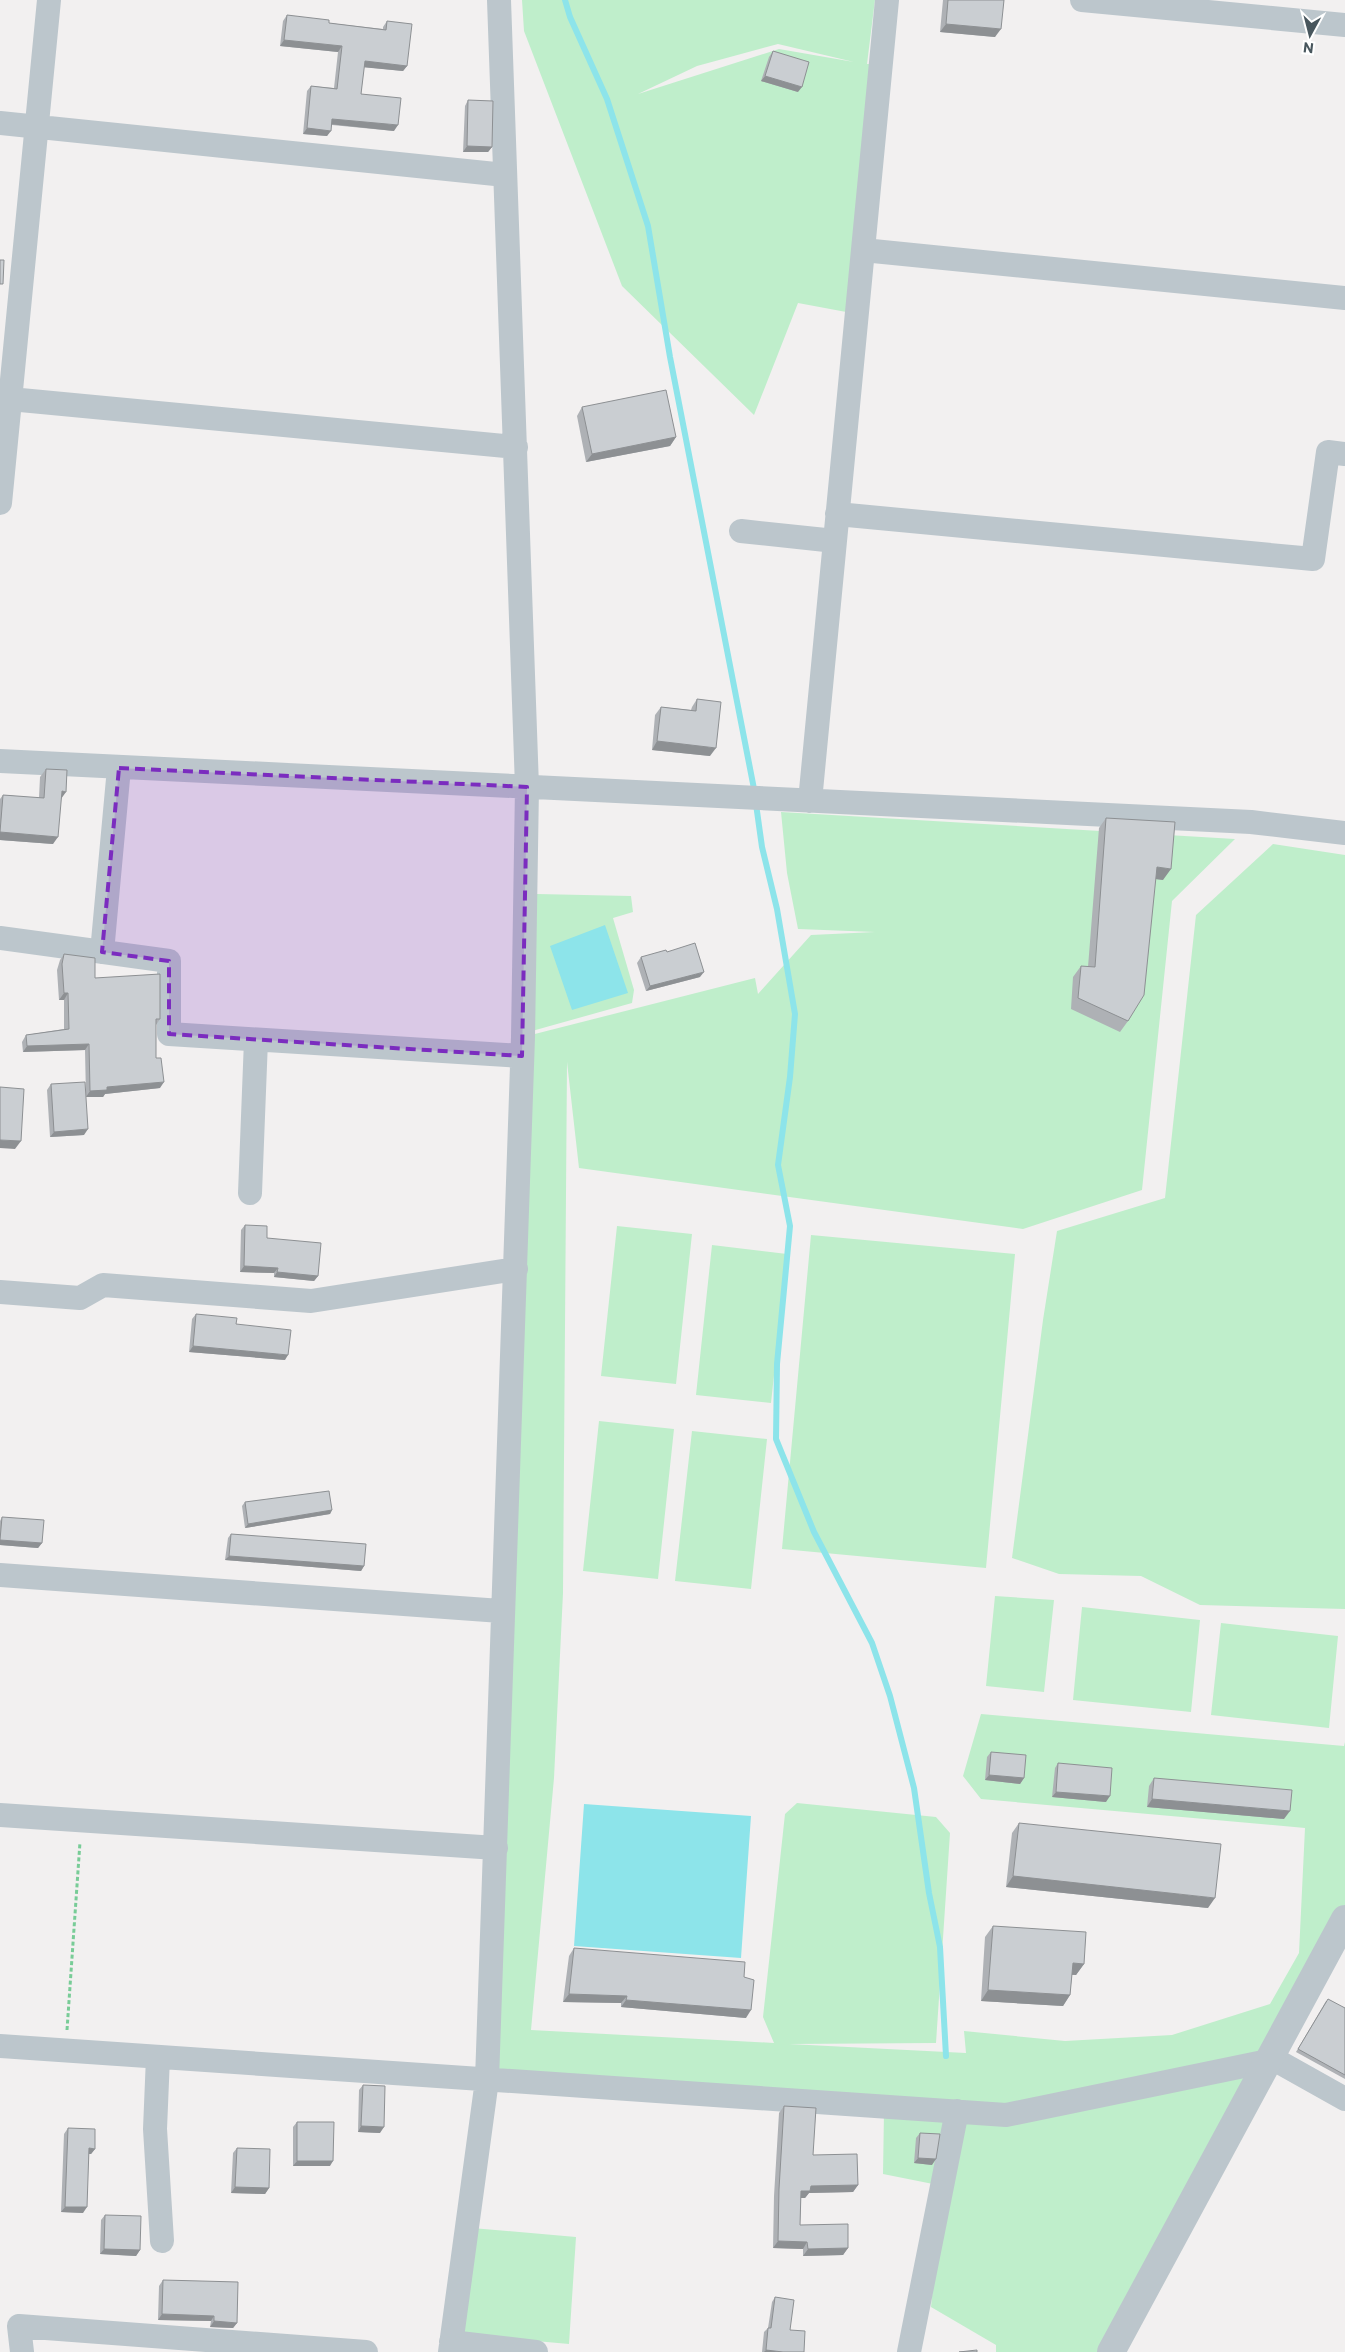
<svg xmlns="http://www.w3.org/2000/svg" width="1345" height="2352" viewBox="0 0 1345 2352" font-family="Commissioner,sans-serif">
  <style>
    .green { fill: #bfeecb; fill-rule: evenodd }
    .water { fill: #8de4ea }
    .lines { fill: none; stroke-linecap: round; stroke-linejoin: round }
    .stream { stroke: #8de4ea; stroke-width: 6 }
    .path { stroke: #78cc97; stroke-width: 3; stroke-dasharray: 4 2.5; stroke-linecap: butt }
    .minor { stroke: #bcc6cc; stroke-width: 24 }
    .tertiary { stroke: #bcc6cc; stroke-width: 28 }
    .wall { fill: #aeb1b5 }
    .shaded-wall { fill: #8d9093 }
    .building { fill: #caced2; stroke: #8d9093 }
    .marked { fill: #7b2cbf; fill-opacity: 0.2; stroke: #7b2cbf; stroke-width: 4; stroke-dasharray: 10 6; stroke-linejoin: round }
  </style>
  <rect width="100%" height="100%" fill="#f2f0f0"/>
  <path class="green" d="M522,0H875L867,64H881L857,314L798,303L754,415L622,286L524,31ZM778,44L854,62L779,49L638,94L697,66Z
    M781,812L1235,839L1172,901L1142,1190L1023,1229L579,1168L567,1062L563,1593L554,1778L531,2030L774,2043L763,2017L785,1814L797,1803L936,1817L950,1833L936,2043L789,2044L966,2053L964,2031L1065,2041L1172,2035L1270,2004L1299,1953L1305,1828L981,1799L963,1776L981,1714L1344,1746L1345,1742V1915L1112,2352H996V2345L931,2307L943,2181L938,2185L883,2174L884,2111L494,2081L523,1037L755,978L758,994L811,935L875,932L798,929L787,873Z
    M1273,844L1345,855V1609L1200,1605L1141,1576L1059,1574L1012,1558L1043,1320L1057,1231L1165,1198L1196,915Z
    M537,894L631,896L633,912L613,918L634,990L632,1003L532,1031Z
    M617,1226L692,1234L676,1384L601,1376Z
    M811,1235L1015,1254L986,1568L782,1549Z
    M712,1245L787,1254L771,1403L696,1395Z
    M599,1421L674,1429L658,1579L583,1571Z
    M692,1431L767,1439L751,1589L675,1581Z
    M995,1596L1054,1600L1044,1692L986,1686Z
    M1082,1607L1200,1620L1191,1712L1073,1700Z
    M1221,1623L1338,1636L1329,1728L1211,1715Z
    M472,2228L576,2237L569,2344L459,2334Z"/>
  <path class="water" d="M605,925L628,993L572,1010L550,946Z
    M584,1804L751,1816L741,1958L574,1946Z"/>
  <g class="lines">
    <path class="stream" d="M565,0L570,17L607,99L648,226L670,357L755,794
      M756,804L762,847L777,909L795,1014L790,1077L778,1165L790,1226L777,1364L776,1439L814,1532L872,1643L890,1696L914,1788L929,1893L940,1947L946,2056"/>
    <path class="path" d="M67,2030L80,1842"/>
    <path class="minor" d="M1082,0L1345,25
      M0,123L505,175
      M863,250L1345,298
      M10,399L516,447
      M0,503L49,0
      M837,514L1313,559L1328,452L1345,454
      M741,531L835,541
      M0,761L1251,822L1345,833
      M810,801L887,0
      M0,938L169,961V1034L522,1056
      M102,952L119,768
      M250,1193L256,1040
      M0,1292L80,1298L103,1285L311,1301L516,1269
      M0,1575L501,1611
      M0,1815L496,1848
      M0,2046L1006,2115L1268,2061
      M158,2057L155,2129L162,2241
      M1270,2057L1345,2099
      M451,2342L536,2352
      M22,2352L19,2326L366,2352
      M450,2352L487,2080L523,1037L527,787L499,0
      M909,2352L957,2111"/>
    <path class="tertiary" d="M1111,2352L1345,1919"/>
  </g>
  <path class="wall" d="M943,0H1004L995,37L940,32Z
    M287,15L329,23L383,29V27L387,21L407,66L403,71L364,67L361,94L394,131L332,125L327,136L303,134L307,91L311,86L334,88L338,52L280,46L283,21Z
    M773,51L798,92L761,81L769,57Z
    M468,100L492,147L488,152H463L465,106Z
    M582,407L676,437L670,446L586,462L577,416Z
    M697,699L710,756L652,750L655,715L661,707L691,710L692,707Z
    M46,769L61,799L53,844L0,840V799L3,795L39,798L40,777Z
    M1106,818L1163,880L1155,879L1128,1021L1120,1032L1071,1009L1073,977L1081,966L1088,967L1099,828Z
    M64,954L95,978L160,1019L156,1025V1058L160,1088L105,1094L103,1097H86L85,1050L23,1052L22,1042L26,1035L64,1029V1000H59L57,970L60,960Z
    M641,957L700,977L646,991L637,963Z
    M51,1084L84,1135L50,1137L47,1090Z
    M245,1225L267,1238L318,1276L314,1281L274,1277V1273L240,1272L241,1230Z
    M196,1314L236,1324L285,1360L189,1352L192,1319Z
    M245,1502L332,1510L330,1514L245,1528L242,1506Z
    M2,1517L42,1543L38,1548L0,1545V1521Z
    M231,1534L364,1566L361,1571L225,1560L228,1538Z
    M991,1752L1024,1778L1020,1784L985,1780L987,1757Z
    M1058,1763L1106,1802L1052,1797L1055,1768Z
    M1154,1778L1284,1819L1147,1807L1149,1786Z
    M1019,1823L1208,1908L1006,1887L1012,1833Z
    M993,1926L1084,1964L1076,1975H1072L1070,1995L1063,2006L981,2001L985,1937Z
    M574,1948L744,1977L746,2018L621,2007V2003L563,2002L569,1956Z
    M1326,2001L1345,2008V2079L1296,2052Z
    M363,2085L380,2133L358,2132L359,2090Z
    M784,2106L813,2155L858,2185L853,2192L809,2193L805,2198H801L800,2225L848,2248L843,2255L803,2256V2249L773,2248L774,2196L779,2113Z
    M297,2122L330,2166H293V2127Z
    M68,2128L95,2149L91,2154H89L83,2213L61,2212L64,2134Z
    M920,2133L932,2165L914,2163L916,2138Z
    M237,2148L269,2188L265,2194L231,2193L233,2153Z
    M105,2215L140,2250L136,2256L100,2254L101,2220Z
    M163,2280L237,2323L233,2328L210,2327L211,2321L158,2320L159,2286Z
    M775,2297L790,2330L804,2352H762L764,2332L768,2328L772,2302Z"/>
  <path class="shaded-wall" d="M946,24L1001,29L995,37L940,32Z
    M284,40L342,46L338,52L280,46Z
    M365,61L407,66L403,71L361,67Z
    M765,76L802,87L798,92L761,81Z
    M332,119L398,125L394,131L329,124Z
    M307,128L331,131L327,136L303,134Z
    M467,146L492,147L488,152H463Z
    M676,437L670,446L586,462L592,454Z
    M657,741L716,748L710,756L652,750Z
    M62,791L66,792L61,799Z
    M0,832L58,837L53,844L0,840Z
    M1157,867L1171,869L1163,880L1149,878Z
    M704,972L700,977L646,991L650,986Z
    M64,993H68L64,1000H59Z
    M89,1044L85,1050L23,1052L27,1046Z
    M164,1082L160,1088L105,1094L103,1097H86L90,1091L107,1087Z
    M88,1129L84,1135L50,1137L54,1132Z
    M0,1140L21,1141L15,1149L0,1148Z
    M244,1266L278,1268L274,1273L240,1272Z
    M277,1272L318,1276L314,1281L274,1277Z
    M193,1346L288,1355L285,1360L189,1352Z
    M332,1510L330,1514L245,1528L248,1524Z
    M0,1540L42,1543L38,1548L0,1545Z
    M229,1556L364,1566L361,1571L225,1560Z
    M989,1775L1024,1778L1020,1784L985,1780Z
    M1056,1792L1110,1796L1106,1802L1052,1797Z
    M1152,1799L1290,1811L1284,1819L1147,1807Z
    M1013,1876L1215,1898L1208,1908L1006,1887Z
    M1073,1963L1084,1964L1076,1975L1065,1974Z
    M988,1990L1070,1995L1063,2006L981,2001Z
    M569,1994L627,1996L621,2003L563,2002Z
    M626,2000L751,2010L746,2018L621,2007Z
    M361,2126L384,2127L380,2133L358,2132Z
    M89,2148L95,2149L91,2154H85Z
    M918,2158L936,2159L932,2165L914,2163Z
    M297,2161H333L330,2166H293Z
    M858,2185L853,2192L809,2193L805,2198H796L801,2191L811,2186Z
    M235,2187L269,2188L265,2194L231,2193Z
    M65,2207H87L83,2213L61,2212Z
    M778,2241L807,2242L803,2249L773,2248Z
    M848,2248L843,2255L803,2256L808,2249Z
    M104,2249L140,2250L136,2256L100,2254Z
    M162,2314L214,2316L211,2321L158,2320Z
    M214,2321L237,2323L233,2328L210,2327Z
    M766,2350L783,2352H764Z"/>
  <path class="building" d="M948,0H1004L1001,29L946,24Z
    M287,15L329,20V23L386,30L387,21L412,24L407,66L365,61L361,94L401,98L398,125L332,119L331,131L307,128L311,86L337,89L342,46L284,40Z
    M773,51L809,62L802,87L765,76Z
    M468,100L493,101L492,147L467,146Z
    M0,260H4L3,284H0Z
    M666,390L676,437L592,454L582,407Z
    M697,699L721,702L716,748L657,741L661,707L696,711Z
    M46,769L67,770L66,792L62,791L58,837L0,832L3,795L44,798Z
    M1106,818L1175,822L1171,869L1157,867L1144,995L1128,1021L1078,998L1081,966L1095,967Z
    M695,943L704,972L650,986L641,957L666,950L667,952Z
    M64,954L95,958V978L160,974V1019H156V1058H161L164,1082L107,1087V1090L90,1091L89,1044L27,1046L26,1035L69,1029L68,993H64L62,964Z
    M85,1082L88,1129L54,1132L51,1084Z
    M0,1087L24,1089L21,1141L0,1140Z
    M245,1225L267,1226V1238L321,1243L318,1276L277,1272L278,1268L244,1266Z
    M196,1314L237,1318L236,1324L291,1330L288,1355L193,1346Z
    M329,1491L332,1510L248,1524L245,1502Z
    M2,1517L44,1520L42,1543L0,1540Z
    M231,1534L366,1544L364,1566L229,1556Z
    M991,1752L1026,1755L1024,1778L989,1775Z
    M1058,1763L1112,1768L1110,1796L1056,1792Z
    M1154,1778L1292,1790L1290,1811L1152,1799Z
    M1019,1823L1221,1844L1215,1898L1013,1876Z
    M993,1926L1086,1932L1084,1964L1073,1963L1070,1995L988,1990Z
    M574,1948L745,1962L744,1977L754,1980L751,2010L626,2000L627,1996L569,1994Z
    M1328,1999L1345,2008V2075L1298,2049Z
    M363,2085L385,2086L384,2127L361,2126Z
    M784,2106L816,2108L813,2155L857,2154L858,2185L811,2186L810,2191H801L800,2225L848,2224V2248L808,2249L807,2242L778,2241L779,2189Z
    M297,2122H334L333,2161H297Z
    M68,2128L95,2129V2149L89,2148L87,2207H65Z
    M920,2133L940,2134L936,2159L918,2158Z
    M237,2148L270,2149L269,2188L235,2187Z
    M105,2215L141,2216L140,2250L104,2249Z
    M163,2280L238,2282L237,2323L214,2321V2316L162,2314Z
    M775,2297L794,2300L790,2330L805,2331L804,2352H783L766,2350L768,2328H771Z
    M977,2350V2352H959Z"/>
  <path class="marked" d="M119,768L527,787L522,1056L169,1034V961L102,952Z"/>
  <g transform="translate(1310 35) rotate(187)" stroke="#ffffff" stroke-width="4" paint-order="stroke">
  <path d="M0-4L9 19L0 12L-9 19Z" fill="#48565d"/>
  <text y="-8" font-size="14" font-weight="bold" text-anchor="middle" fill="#48565d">N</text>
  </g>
</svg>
